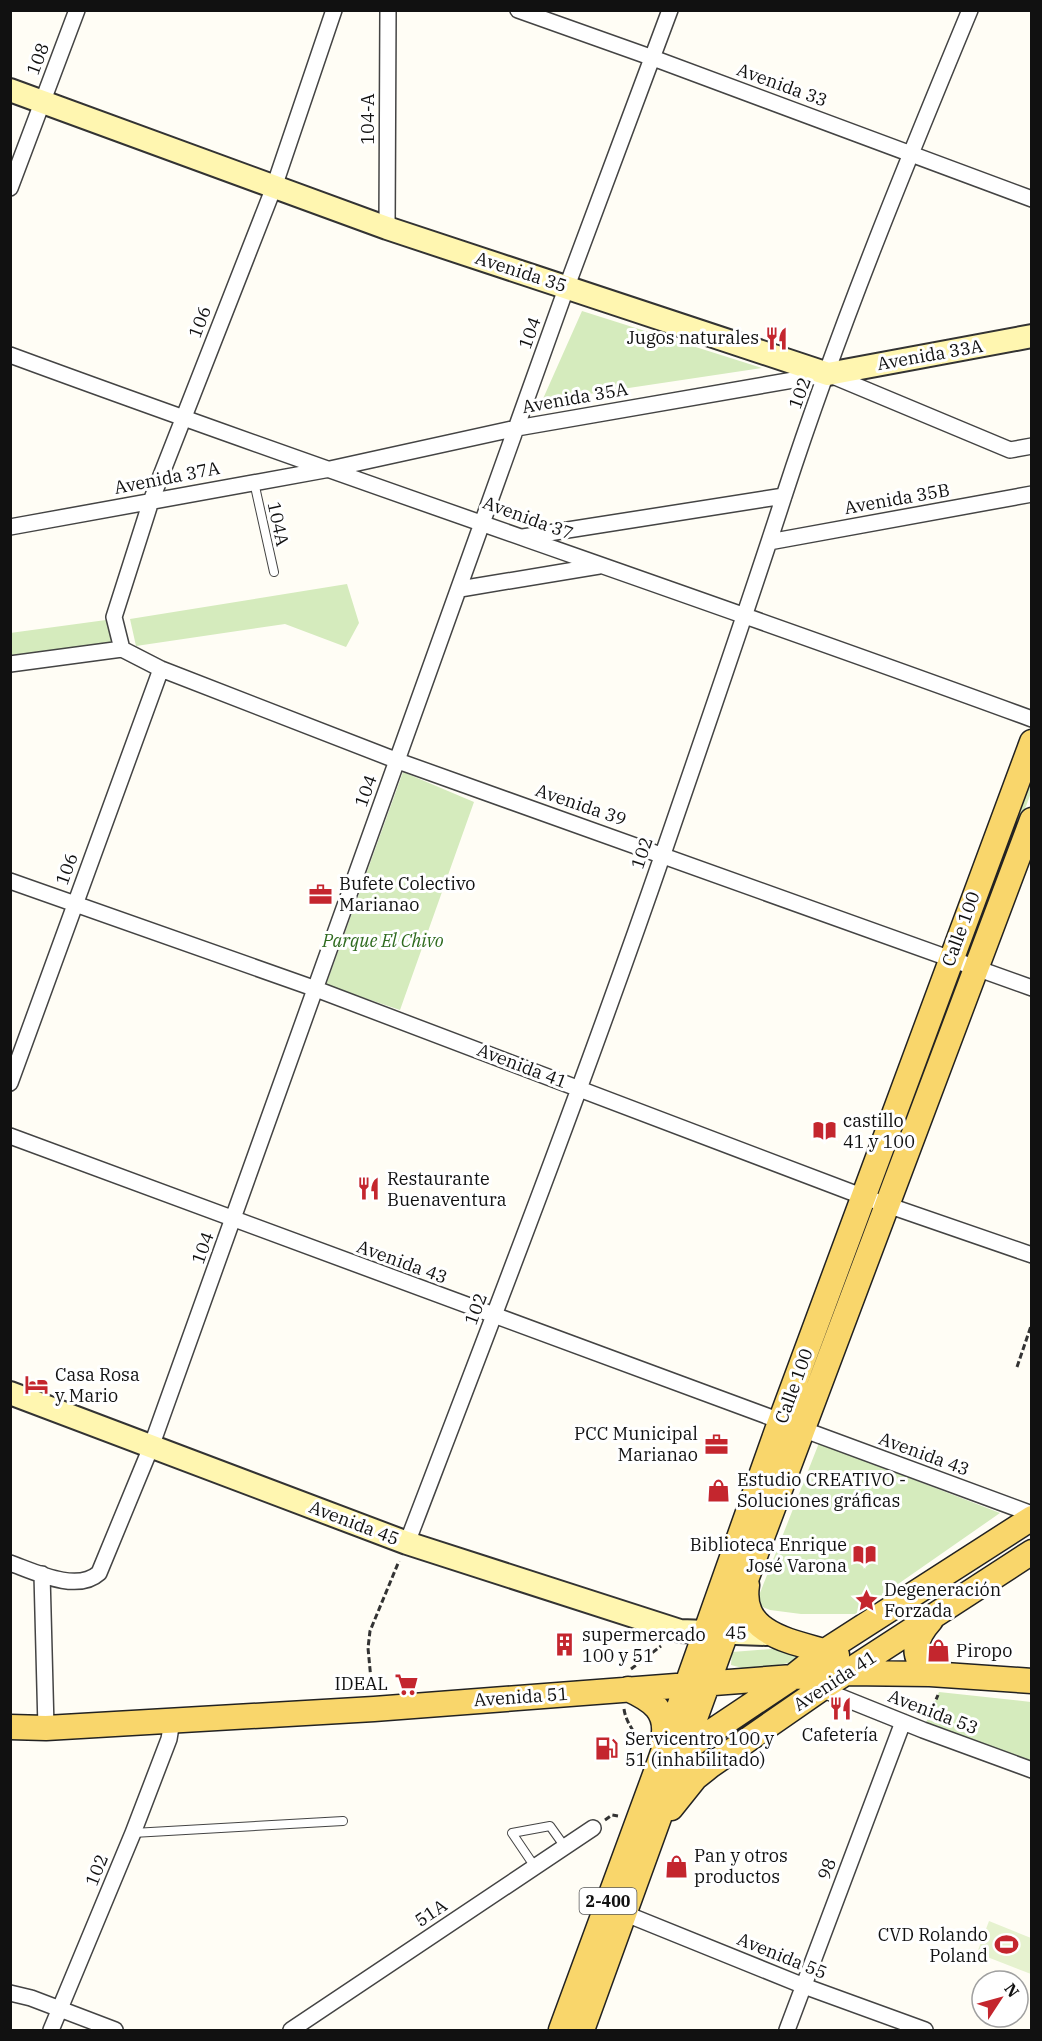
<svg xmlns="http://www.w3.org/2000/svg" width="1042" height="2041" viewBox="0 0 1042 2041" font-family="'IBM Plex Serif',serif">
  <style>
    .green { fill: #d5ebbd }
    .pitch { fill: #e6f2cf }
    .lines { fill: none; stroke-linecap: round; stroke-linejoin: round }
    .lane-casing { stroke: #444; stroke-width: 10 }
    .street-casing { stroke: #444; stroke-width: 18 }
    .secondary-casing { stroke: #333; stroke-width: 26 }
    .primary-casing { stroke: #222; stroke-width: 27 }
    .path { stroke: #333; stroke-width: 3; stroke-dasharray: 6 3; stroke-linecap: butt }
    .lane { stroke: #fff; stroke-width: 8 }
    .street { stroke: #fff; stroke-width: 15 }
    .secondary { stroke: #fff6b0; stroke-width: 22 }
    .primary { stroke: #f9d66b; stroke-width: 24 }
    .labels { text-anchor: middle; stroke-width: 6; stroke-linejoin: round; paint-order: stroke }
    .shield { fill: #fff; stroke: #585858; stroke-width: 1.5 }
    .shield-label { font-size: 16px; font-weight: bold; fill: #111 }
    .street-label { font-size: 18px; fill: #111; stroke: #fff }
    .poi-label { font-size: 18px; fill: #111; stroke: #fff; text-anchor: start }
    .park-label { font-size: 18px; font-style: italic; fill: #2f6b1f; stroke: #fff }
  </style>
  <rect width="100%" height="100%" fill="#fffdf5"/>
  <path class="green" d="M582,311L762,368L542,401Z
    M347,584L359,623L346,647L285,624L136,646L130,619Z
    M106,620L113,646L11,658L10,633Z
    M1031,768V793L719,1613Z
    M403,772L474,802L400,1010L326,985Z
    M819,1443L1000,1513L855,1614H801L770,1610L760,1606L758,1598Z
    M783,1648L802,1655L800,1661L750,1670L731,1665L732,1652Z
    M939,1692L1031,1702V1770L923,1730Z"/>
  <path class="pitch" d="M989,1921L1031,1938V1974L977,1953Z"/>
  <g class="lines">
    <defs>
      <path id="lane" d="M254,482L274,572
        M133,1833L343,1821
        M535,1867L512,1833L550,1826L565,1847"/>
      <path id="street" d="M518,10L653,58L1032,199
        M10,188L77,10
        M387,228L388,10
        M10,355C349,480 692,594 1032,719
        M10,527L330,469L517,428L828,374L1010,450L1032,446
        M523,537L784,496
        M769,542L1032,494
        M460,589L599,566
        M122,649L161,669L398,761L1032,988
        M122,649L114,617L151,501L274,187L334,10
        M10,664L122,649
        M10,881L316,989L864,1197L1032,1255
        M10,1083L161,669
        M10,1136L1032,1514
        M407,1543C495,1313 584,1083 664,851C705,732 746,613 785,493C838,330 904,169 970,10
        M10,1563C35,1572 77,1593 99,1573L151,1447L567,286L670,10
        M42,1574L46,1728
        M816,1687L923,1730L1032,1770
        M626,1914L804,1986L925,2030
        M10,1993L31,1998L115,2030
        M51,2030L133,1833L169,1739L172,1721
        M291,2030L593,1828
        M787,2030L903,1722"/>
      <path id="secondary" d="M10,90L387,228L828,374L1032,336
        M10,1393L407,1543L680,1631L766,1634"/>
      <path id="primary" d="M747,1585C739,1638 799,1642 837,1655
        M930,1674C910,1656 914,1639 931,1620
        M628,1689C652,1700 669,1711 663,1740
        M10,1727L46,1728L374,1709L846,1673L930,1674L1032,1681
        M681,1752L790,1679L825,1651L1032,1518
        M671,1808L695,1778L710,1766L821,1689L1032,1552
        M561,2030L656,1772L780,1422L1032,742
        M582,2030L726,1633L1032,820"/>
    </defs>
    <use href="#lane" class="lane-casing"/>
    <use href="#street" class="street-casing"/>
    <use href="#secondary" class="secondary-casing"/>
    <use href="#primary" class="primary-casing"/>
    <path class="path" d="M1017,1367L1032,1323
      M631,1669L661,1646
      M372,1690L368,1648L370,1631L399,1561
      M624,1709C626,1724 637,1734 642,1748
      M929,1716L938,1695
      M605,1820L612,1815L618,1816"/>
    <use href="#lane" class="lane"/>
    <use href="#street" class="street"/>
    <use href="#secondary" class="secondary"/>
    <use href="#primary" class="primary"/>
  </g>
  <defs>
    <symbol id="restaurant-bare" viewBox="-9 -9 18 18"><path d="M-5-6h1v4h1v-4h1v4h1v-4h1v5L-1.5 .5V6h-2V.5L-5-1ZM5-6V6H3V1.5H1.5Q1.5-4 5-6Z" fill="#c4262e" stroke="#fff" stroke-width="2.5" paint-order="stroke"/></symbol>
    <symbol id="office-bare" viewBox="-9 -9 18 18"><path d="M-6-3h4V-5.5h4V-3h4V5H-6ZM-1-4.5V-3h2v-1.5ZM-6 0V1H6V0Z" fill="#c4262e" stroke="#fff" stroke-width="2.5" paint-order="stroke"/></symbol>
    <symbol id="library-bare" viewBox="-9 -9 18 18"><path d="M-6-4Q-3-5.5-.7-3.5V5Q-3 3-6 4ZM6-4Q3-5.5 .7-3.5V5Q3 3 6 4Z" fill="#c4262e" stroke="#fff" stroke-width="2.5" paint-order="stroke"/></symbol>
    <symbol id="hotel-bare" viewBox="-9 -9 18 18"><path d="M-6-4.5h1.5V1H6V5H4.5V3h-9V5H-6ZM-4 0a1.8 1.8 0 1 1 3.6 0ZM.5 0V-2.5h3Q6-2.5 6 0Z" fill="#c4262e" stroke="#fff" stroke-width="2.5" paint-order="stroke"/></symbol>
    <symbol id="shop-bare" viewBox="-9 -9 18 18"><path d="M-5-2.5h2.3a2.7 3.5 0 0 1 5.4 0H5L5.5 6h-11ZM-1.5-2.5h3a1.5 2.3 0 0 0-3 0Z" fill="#c4262e" stroke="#fff" stroke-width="2.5" paint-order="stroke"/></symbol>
    <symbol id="sight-bare" viewBox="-9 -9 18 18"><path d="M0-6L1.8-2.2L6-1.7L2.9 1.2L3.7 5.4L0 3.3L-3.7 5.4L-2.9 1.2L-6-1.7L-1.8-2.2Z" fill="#c4262e" stroke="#fff" stroke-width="2.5" paint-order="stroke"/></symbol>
    <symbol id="building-bare" viewBox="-9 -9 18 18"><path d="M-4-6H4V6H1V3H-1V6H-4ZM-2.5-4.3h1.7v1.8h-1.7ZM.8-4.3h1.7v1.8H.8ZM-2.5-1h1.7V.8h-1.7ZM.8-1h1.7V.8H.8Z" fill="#c4262e" stroke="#fff" stroke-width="2.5" paint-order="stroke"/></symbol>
    <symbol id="supermarket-bare" viewBox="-9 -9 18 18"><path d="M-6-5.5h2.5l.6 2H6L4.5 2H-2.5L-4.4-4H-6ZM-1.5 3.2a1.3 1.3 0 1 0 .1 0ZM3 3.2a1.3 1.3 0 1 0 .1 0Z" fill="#c4262e" stroke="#fff" stroke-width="2.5" paint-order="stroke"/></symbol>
    <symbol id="fuel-bare" viewBox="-9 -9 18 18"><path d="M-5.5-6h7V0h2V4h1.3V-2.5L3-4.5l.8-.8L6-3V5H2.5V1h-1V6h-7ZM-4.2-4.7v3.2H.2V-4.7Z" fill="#c4262e" stroke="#fff" stroke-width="2.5" paint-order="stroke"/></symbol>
    <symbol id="stadium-bare" viewBox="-9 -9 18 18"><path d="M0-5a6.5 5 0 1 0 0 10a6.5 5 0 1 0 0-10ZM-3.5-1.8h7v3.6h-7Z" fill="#c4262e" stroke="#fff" stroke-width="2.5" paint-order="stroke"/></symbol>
  </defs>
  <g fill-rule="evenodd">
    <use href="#restaurant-bare" x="760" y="322" width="33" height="33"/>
    <use href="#office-bare" x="304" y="878" width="33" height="33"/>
    <use href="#library-bare" x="808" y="1114" width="33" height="33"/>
    <use href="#restaurant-bare" x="352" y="1172" width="33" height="33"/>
    <use href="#hotel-bare" x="20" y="1368" width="33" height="33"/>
    <use href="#office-bare" x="700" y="1428" width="33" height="33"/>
    <use href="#shop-bare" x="702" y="1474" width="33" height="33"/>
    <use href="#library-bare" x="848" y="1538" width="33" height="33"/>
    <use href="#sight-bare" x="850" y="1584" width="33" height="33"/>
    <use href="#building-bare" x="548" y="1628" width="33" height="33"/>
    <use href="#shop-bare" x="922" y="1634" width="33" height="33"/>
    <use href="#supermarket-bare" x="390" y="1668" width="33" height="33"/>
    <use href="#restaurant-bare" x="824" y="1692" width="33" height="33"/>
    <use href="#fuel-bare" x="590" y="1732" width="33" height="33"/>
    <use href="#shop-bare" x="660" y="1850" width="33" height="33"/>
    <use href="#stadium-bare" x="990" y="1928" width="33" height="33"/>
  </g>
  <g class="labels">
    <rect class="shield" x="579.5" y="1888" width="57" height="26" rx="4.5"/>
    <g class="shield-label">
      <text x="608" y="1907">2-400</text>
    </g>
    <g class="street-label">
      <text transform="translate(38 59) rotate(-69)" y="6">108</text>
      <text transform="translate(782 85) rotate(20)" y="6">Avenida 33</text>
      <text transform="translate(368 119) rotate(-90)" y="6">104-A</text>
      <text transform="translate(521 272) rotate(18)" y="6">Avenida 35</text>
      <text transform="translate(200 322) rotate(-69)" y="6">106</text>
      <text transform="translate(530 333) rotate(-70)" y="6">104</text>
      <text transform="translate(930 355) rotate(-10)" y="6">Avenida 33A</text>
      <text transform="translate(800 393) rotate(-70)" y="6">102</text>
      <text transform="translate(575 398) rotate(-10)" y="6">Avenida 35A</text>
      <text transform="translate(167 478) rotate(-11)" y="6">Avenida 37A</text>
      <text transform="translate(897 499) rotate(-10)" y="6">Avenida 35B</text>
      <text transform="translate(528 518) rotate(20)" y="6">Avenida 37</text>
      <text transform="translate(278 524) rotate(78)" y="6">104A</text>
      <text transform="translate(366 791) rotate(-70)" y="6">104</text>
      <text transform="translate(581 805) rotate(19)" y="6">Avenida 39</text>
      <text transform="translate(642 853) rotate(-71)" y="6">102</text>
      <text transform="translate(67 869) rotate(-70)" y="6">106</text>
      <text transform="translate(961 929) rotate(-70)" y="6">Calle 100</text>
      <text transform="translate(522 1066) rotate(21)" y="6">Avenida 41</text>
      <text transform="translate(203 1248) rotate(-70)" y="6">104</text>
      <text transform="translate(402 1262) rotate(20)" y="6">Avenida 43</text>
      <text transform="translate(476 1309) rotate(-69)" y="6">102</text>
      <text transform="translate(794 1386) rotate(-70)" y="6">Calle 100</text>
      <text transform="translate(924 1454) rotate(20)" y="6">Avenida 43</text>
      <text transform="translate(354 1523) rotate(21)" y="6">Avenida 45</text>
      <text transform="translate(736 1633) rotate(1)" y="6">45</text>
      <text transform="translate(835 1681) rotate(-33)" y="6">Avenida 41</text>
      <text transform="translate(521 1697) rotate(-4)" y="6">Avenida 51</text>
      <text transform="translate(933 1712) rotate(21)" y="6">Avenida 53</text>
      <text transform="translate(827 1869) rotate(-69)" y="6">98</text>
      <text transform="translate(97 1870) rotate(-68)" y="6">102</text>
      <text transform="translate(431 1913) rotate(-34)" y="6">51A</text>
      <text transform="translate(782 1956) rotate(22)" y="6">Avenida 55</text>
    </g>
    <g class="poi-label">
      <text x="759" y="344" text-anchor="end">Jugos naturales</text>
      <text x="339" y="890">Bufete Colectivo<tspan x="339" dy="21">Marianao</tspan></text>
      <text x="843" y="1127">castillo<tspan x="843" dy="21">41 y 100</tspan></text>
      <text x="387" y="1185">Restaurante<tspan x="387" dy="21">Buenaventura</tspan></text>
      <text x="55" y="1381">Casa Rosa<tspan x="55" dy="21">y Mario</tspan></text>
      <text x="698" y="1440" text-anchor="end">PCC Municipal<tspan x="698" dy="21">Marianao</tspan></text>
      <text x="737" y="1486">Estudio CREATIVO -<tspan x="737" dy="21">Soluciones gráficas</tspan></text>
      <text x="847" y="1551" text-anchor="end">Biblioteca Enrique<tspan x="847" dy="21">José Varona</tspan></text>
      <text x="884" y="1596">Degeneración<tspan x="884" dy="21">Forzada</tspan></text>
      <text x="582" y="1641">supermercado<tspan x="582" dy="21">100 y 51</tspan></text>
      <text x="956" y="1657">Piropo</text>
      <text x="388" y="1690" text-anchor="end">IDEAL</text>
      <text x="840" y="1741" text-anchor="middle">Cafetería</text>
      <text x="625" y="1745">Servicentro 100 y<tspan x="625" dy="21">51 (inhabilitado)</tspan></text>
      <text x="694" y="1862">Pan y otros<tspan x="694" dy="21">productos</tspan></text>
      <text x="988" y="1941" text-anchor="end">CVD Rolando<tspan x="988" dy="21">Poland</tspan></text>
    </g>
    <g class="park-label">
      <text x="383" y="947">Parque El Chivo</text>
    </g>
  </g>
  <rect width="1042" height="2041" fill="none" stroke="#111111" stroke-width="24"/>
  <g transform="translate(1000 1999) rotate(54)"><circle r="28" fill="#ffffff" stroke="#a0a0a0" stroke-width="1.5"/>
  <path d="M0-4.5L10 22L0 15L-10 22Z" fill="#c4262e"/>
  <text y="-9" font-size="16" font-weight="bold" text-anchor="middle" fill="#111111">N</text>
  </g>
</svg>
